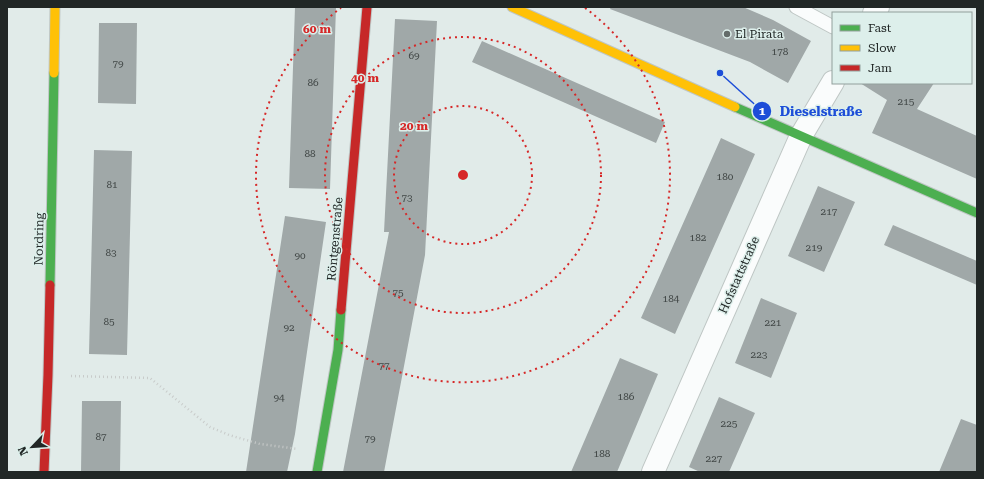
<svg xmlns="http://www.w3.org/2000/svg" width="984" height="479" viewBox="0 0 984 479" font-family="'Roboto Serif',serif">
  <style>
    .building { fill: #a0a8a8 }
    .lines { fill: none; stroke-linecap: round; stroke-linejoin: round }
    .lane-casing { stroke: #bec6c4; stroke-width: 15 }
    .street-casing { stroke: #bec6c4; stroke-width: 24 }
    .fast-casing { stroke: #bec6c4; stroke-width: 11 }
    .slow-casing { stroke: #bec6c4; stroke-width: 11 }
    .jam-casing { stroke: #bec6c4; stroke-width: 11 }
    .path { stroke: #c8cbca; stroke-width: 2.5; stroke-dasharray: 1 3; stroke-linecap: butt }
    .lane { stroke: #fafcfc; stroke-width: 13 }
    .street { stroke: #fafcfc; stroke-width: 22 }
    .fast { stroke: #4caf50; stroke-width: 9 }
    .slow { stroke: #ffc107; stroke-width: 9 }
    .jam { stroke: #c62828; stroke-width: 9 }
    .ring { fill: none; stroke: #d62828; stroke-width: 2; stroke-dasharray: 2 4 }
    .poi-dot { fill: #646c6a; stroke: #ddefeb; stroke-width: 1.5 }
    .labels { text-anchor: middle; stroke-width: 3; stroke-linejoin: round; paint-order: stroke }
    .number-label { font-size: 10px; fill: #414746 }
    .poi-label { font-size: 12px; fill: #212726; stroke: #ddefeb; text-anchor: start }
    .street-label { font-size: 12px; fill: #212726; stroke: #ddefeb }
    .centre { fill: #d62828; stroke: #ddefeb; stroke-width: 2 }
    .ring-label { font-size: 12px; text-anchor: middle; font-weight: bold; fill: #d62828; stroke: #ddefeb; stroke-width: 3; stroke-linejoin: round; paint-order: stroke }
    .leader { fill: none; stroke: #1d4ed8; stroke-width: 1.5 }
    .callout-dot { fill: #1d4ed8; stroke: #ddefeb; stroke-width: 1.5 }
    .mark-label { font-size: 12px; text-anchor: middle; font-weight: bold; fill: #fff }
    .callout-label { font-size: 13px; text-anchor: middle; font-weight: bold; fill: #1d4ed8; stroke: #ddefeb; stroke-width: 3; stroke-linejoin: round; paint-order: stroke }
  </style>
  <rect width="100%" height="100%" fill="#e1ebe9"/>
  <path class="building" d="M295,7H336L330,189L289,188Z
    M611,7H743L773,20L811,41L788,83L750,62L610,9Z
    M395,19L437,21L425,255L384,472H343L389,232H384Z
    M99,23H137L136,104L98,103Z
    M482,41L665,122L656,143L472,62Z
    M860,83H934L917,109L977,136V179L872,133L887,100Z
    M721,138L755,154L675,334L641,318Z
    M94,150L132,151L127,355L89,354Z
    M818,186L855,202L824,272L788,256Z
    M285,216L326,222L295,434L287,472H246Z
    M893,225L977,261V285L884,245Z
    M761,298L797,313L771,378L735,363Z
    M620,358L658,374L617,472H571Z
    M719,397L755,413L729,472H700L689,467Z
    M82,401H121L120,472H81Z
    M961,419L977,425V472H939Z"/>
  <g class="lines">
    <defs>
      <path id="lane" d="M796,7L833,27"/>
      <path id="street" d="M874,13L878,7
        M653,472L801,136L833,82"/>
      <path id="fast" d="M735,107L977,213
        M50,285L54,73
        M317,472L338,350L341,310"/>
      <path id="slow" d="M512,7L735,107
        M54,73L55,7"/>
      <path id="jam" d="M341,310L367,7
        M44,472L48,375L50,285"/>
    </defs>
    <use href="#lane" class="lane-casing"/>
    <use href="#street" class="street-casing"/>
    <use href="#fast" class="fast-casing"/>
    <use href="#slow" class="slow-casing"/>
    <use href="#jam" class="jam-casing"/>
    <path class="path" d="M71,376L150,378L210,427L229,435L260,444L298,449"/>
    <use href="#lane" class="lane"/>
    <use href="#street" class="street"/>
    <use href="#fast" class="fast"/>
    <use href="#slow" class="slow"/>
    <use href="#jam" class="jam"/>
  </g>
  <g class="ring">
    <circle cx="463" cy="175" r="69"/>
    <circle cx="463" cy="175" r="138"/>
    <path d="M585 8A207 207 0 1 1 341 8"/>
  </g>
  <circle class="poi-dot" cx="727" cy="34" r="4"/>
  <g class="labels">
    <g class="number-label">
      <text x="780" y="55">178</text>
      <text x="414" y="59">69</text>
      <text x="118" y="67">79</text>
      <text x="313" y="86">86</text>
      <text x="906" y="105">215</text>
      <text x="310" y="157">88</text>
      <text x="725" y="180">180</text>
      <text x="112" y="188">81</text>
      <text x="407" y="201">73</text>
      <text x="829" y="215">217</text>
      <text x="698" y="241">182</text>
      <text x="814" y="251">219</text>
      <text x="111" y="256">83</text>
      <text x="300" y="259">90</text>
      <text x="398" y="296">75</text>
      <text x="671" y="302">184</text>
      <text x="109" y="325">85</text>
      <text x="773" y="326">221</text>
      <text x="289" y="331">92</text>
      <text x="759" y="358">223</text>
      <text x="384" y="369">77</text>
      <text x="626" y="400">186</text>
      <text x="279" y="401">94</text>
      <text x="729" y="427">225</text>
      <text x="101" y="440">87</text>
      <text x="370" y="442">79</text>
      <text x="602" y="457">188</text>
      <text x="714" y="462">227</text>
    </g>
    <g class="poi-label">
      <text x="735" y="38">El Pirata</text>
    </g>
    <g class="street-label">
      <text transform="translate(39 239) rotate(-89)" y="4">Nordring</text>
      <text transform="translate(335 239) rotate(-85)" y="4">Röntgenstraße</text>
      <text transform="translate(739 275) rotate(-66)" y="4">Hofstattstraße</text>
    </g>
  </g>
  <circle cx="463" cy="175" r="6" class="centre"/>
  <g class="ring-label">
    <text x="317" y="33">60 m</text>
    <text x="365" y="82">40 m</text>
    <text x="414" y="130">20 m</text>
  </g>
  <path class="leader" d="M720 73L762 111"/>
  <g class="callout-dot">
    <circle cx="720" cy="73" r="4"/>
    <circle cx="762" cy="111" r="10"/>
  </g>
  <g class="mark-label">
    <text x="762" y="115">1</text>
  </g>
  <g class="callout-label">
    <text x="821" y="116">Dieselstraße</text>
  </g>
  <rect width="984" height="479" fill="none" stroke="#212726" stroke-width="16"/>
  <rect x="832" y="12" width="140" height="72" fill="#ddefeb" stroke="#929f9c"/>
  <rect x="840" y="25" width="20" height="6" fill="#4caf50" stroke="#929f9c"/>
  <text x="868" y="32" font-size="12" fill="#212726">Fast</text>
  <rect x="840" y="45" width="20" height="6" fill="#ffc107" stroke="#929f9c"/>
  <text x="868" y="52" font-size="12" fill="#212726">Slow</text>
  <rect x="840" y="65" width="20" height="6" fill="#c62828" stroke="#929f9c"/>
  <text x="868" y="72" font-size="12" fill="#212726">Jam</text>
  <g transform="translate(32 447) rotate(245)" stroke="#ddefeb" stroke-width="3" paint-order="stroke">
  <path d="M0-3L7 15L0 10L-7 15Z" fill="#212726"/>
  <text y="-6" font-size="11" font-weight="bold" text-anchor="middle" fill="#212726">N</text>
  </g>
</svg>
